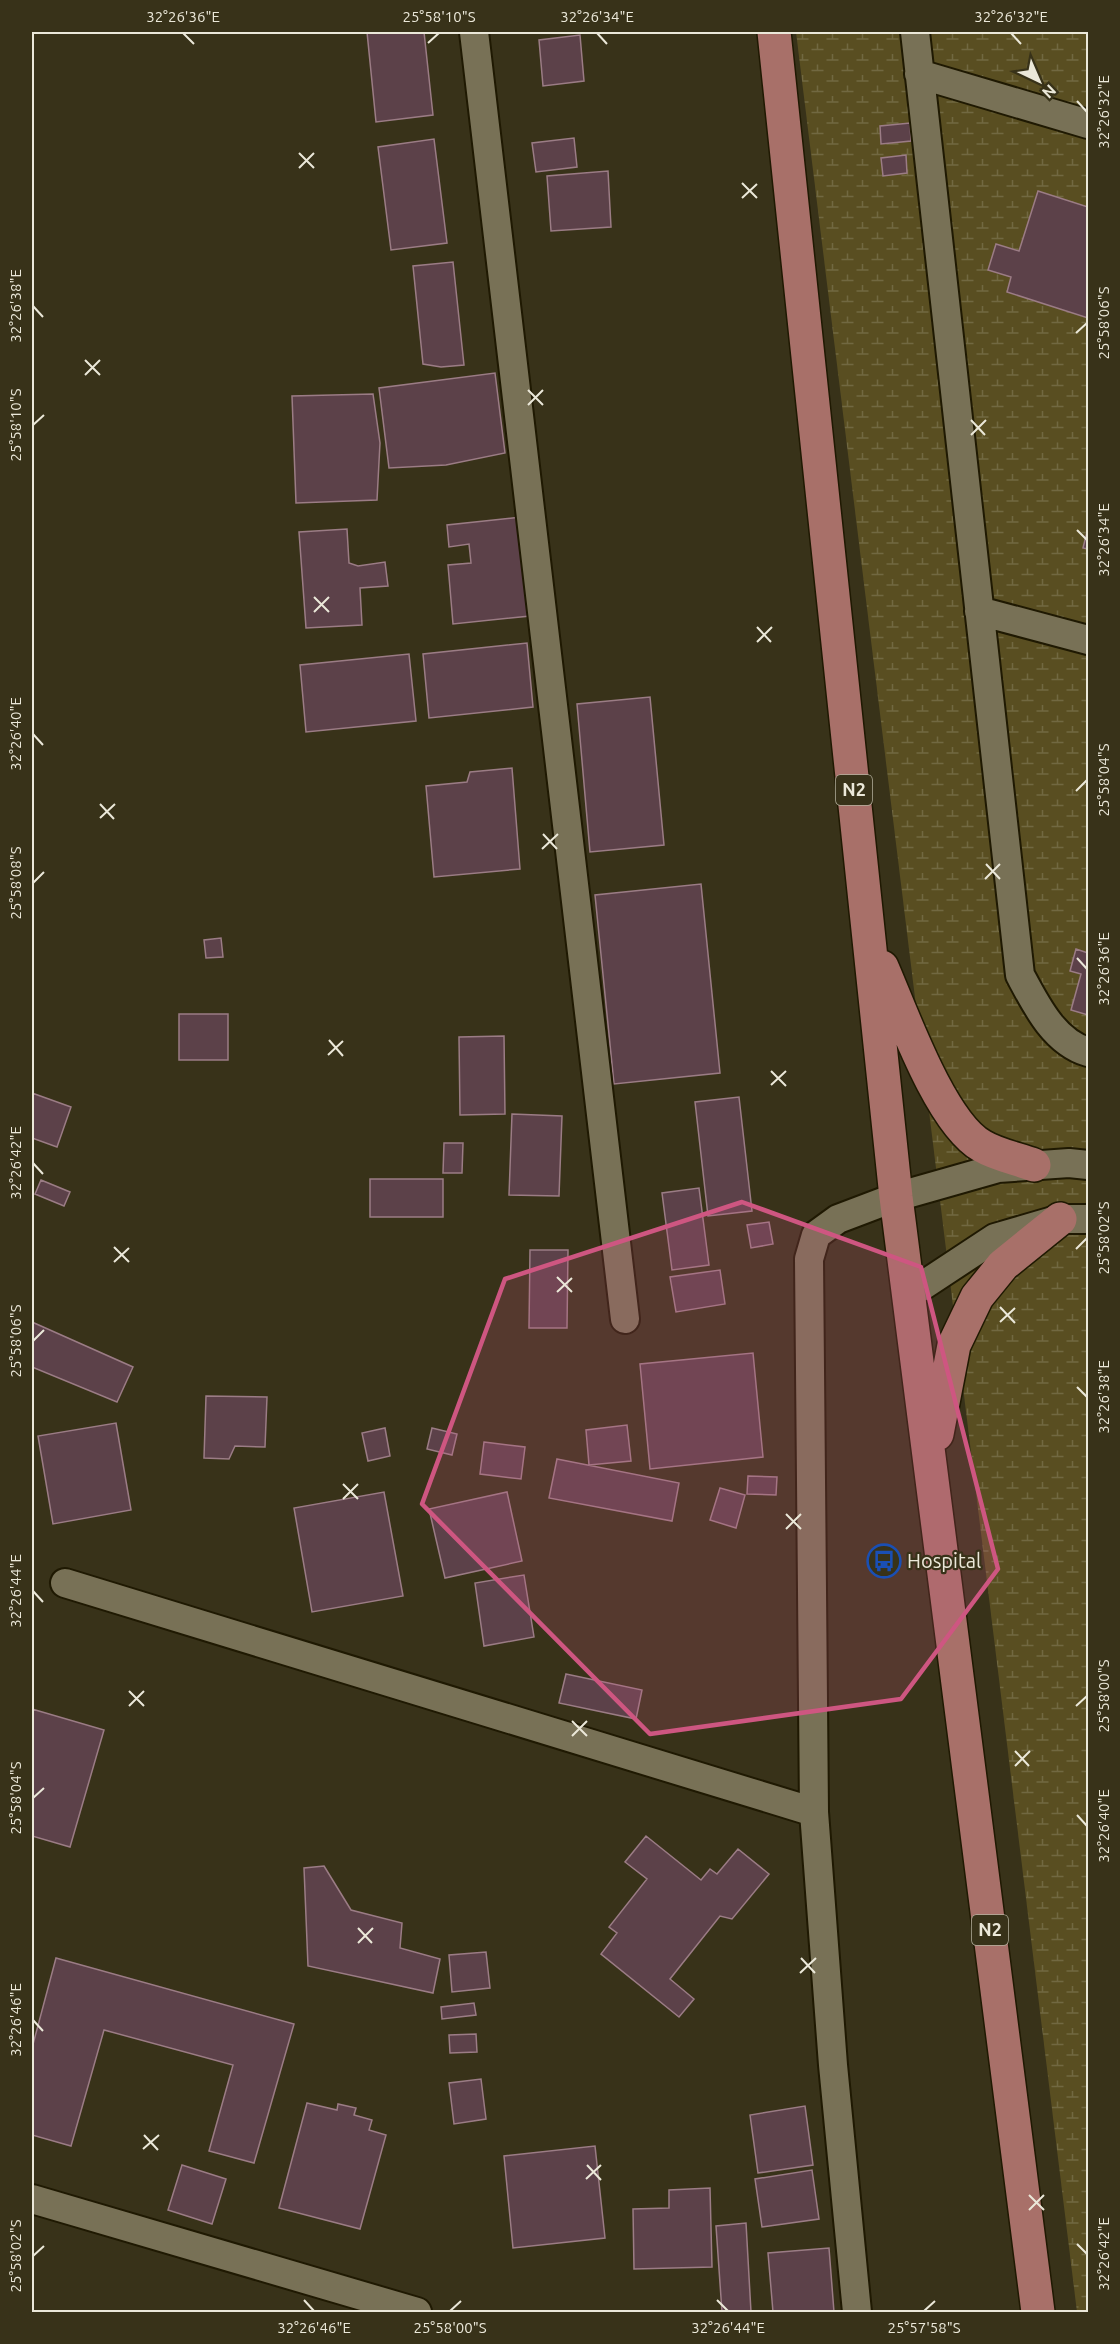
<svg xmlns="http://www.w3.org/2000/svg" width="1120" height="2344" viewBox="0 0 1120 2344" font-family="Ubuntu,sans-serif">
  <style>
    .wetland { fill: url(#wetland-marsh) }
    .building { fill: #5c4149; stroke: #9b7c85; stroke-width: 1.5 }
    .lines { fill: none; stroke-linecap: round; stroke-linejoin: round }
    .minor-casing { stroke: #1f1902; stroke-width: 32 }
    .primary-casing { stroke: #1f1902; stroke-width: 36 }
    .minor { stroke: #787156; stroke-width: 28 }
    .primary { stroke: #a87069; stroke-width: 33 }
    .marked { fill: #ce5681; fill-opacity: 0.2; stroke: #ce5681; stroke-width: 4.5; stroke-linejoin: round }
    .ticks { fill: none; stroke: #ebe8d9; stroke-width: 2 }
    .labels { text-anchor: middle; stroke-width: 4.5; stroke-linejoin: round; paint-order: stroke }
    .shield { fill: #383219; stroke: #b5b19f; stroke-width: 1.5 }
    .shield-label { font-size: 18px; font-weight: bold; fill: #ebe8d9 }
    .poi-label { font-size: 20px; fill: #ebe8d9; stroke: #383219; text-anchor: start }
    .neatline { fill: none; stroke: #ebe8d9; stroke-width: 2 }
    .ticks-label { font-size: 15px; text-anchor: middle; fill: #ebe8d9 }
  </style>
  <defs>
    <pattern id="wetland-marsh" width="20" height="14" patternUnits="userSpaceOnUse" patternTransform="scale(1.5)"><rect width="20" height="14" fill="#594e21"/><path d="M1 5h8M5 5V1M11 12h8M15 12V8" fill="none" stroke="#716841"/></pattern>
  </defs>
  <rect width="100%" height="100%" fill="#383219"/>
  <path class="wetland" d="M796,32H1088V2312H1077Z"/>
  <path class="building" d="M367,32H424L433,115L376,122Z
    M580,35L584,81L543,86L539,40Z
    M910,123L911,141L881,144L880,126Z
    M574,138L577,167L536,172L532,143Z
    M434,139L447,243L391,250L378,147Z
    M906,155L907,173L883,176L881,158Z
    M608,171L611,227L551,231L547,176Z
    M1038,191L1088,207V318L1007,292L1011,277L988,270L996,244L1019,251Z
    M453,262L464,365L441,367L423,364L413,266Z
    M495,373L505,453L446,465L389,468L379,388Z
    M373,394L380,443L377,500L296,503L292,396Z
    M521,517L530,616L453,624L448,565L471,563L469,544L449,547L447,525Z
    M1088,528V549L1083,548Z
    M347,529L349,563L358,566L385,562L388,586L360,588L362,625L306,628L299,532Z
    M527,643L533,707L429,718L423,654Z
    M409,654L416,721L306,732L300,665Z
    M650,697L664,845L590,852L577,704Z
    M512,768L520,869L434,877L426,786L467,782L470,772Z
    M701,884L720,1073L614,1084L595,895Z
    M221,938L223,957L206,958L204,940Z
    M1076,949L1088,953V1015L1071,1010L1081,974L1070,971Z
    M179,1014H228V1060H179Z
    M504,1036L505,1114L460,1115L459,1037Z
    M32,1093L71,1107L57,1147L32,1138Z
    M739,1097L752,1211L708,1216L695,1102Z
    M512,1114L562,1116L559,1196L509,1195Z
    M444,1143H463L462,1173H443Z
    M370,1179H443V1217H370Z
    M41,1180L70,1192L64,1206L35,1194Z
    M699,1188L709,1265L672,1270L662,1193Z
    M769,1222L773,1244L751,1248L747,1225Z
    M530,1250H568L567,1328H529Z
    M720,1270L725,1304L676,1312L670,1277Z
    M32,1322L133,1367L117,1402L32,1367Z
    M753,1353L763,1457L650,1469L640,1364Z
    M206,1396L267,1397L265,1447L235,1446L229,1459L204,1458Z
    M116,1423L131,1510L53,1524L38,1436Z
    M627,1425L631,1461L589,1465L586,1430Z
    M385,1428L390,1456L368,1461L362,1433Z
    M432,1428L457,1434L452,1455L427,1449Z
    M484,1442L525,1447L521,1479L480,1474Z
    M557,1459L679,1483L672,1521L549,1498Z
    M748,1476L777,1477L776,1495L747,1494Z
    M720,1488L745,1495L736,1528L710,1520Z
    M384,1492L403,1596L312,1612L294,1508Z
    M507,1492L522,1561L445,1578L429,1509Z
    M524,1575L534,1637L484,1646L475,1583Z
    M566,1674L642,1690L636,1719L559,1703Z
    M32,1709L104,1730L70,1847L32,1836Z
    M646,1836L701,1880L710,1869L717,1874L738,1849L769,1874L732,1919L720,1916L670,1979L694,1999L679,2017L601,1954L617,1933L609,1927L647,1879L625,1862Z
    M324,1866L351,1910L402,1923L400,1948L440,1959L433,1993L308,1966L304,1868Z
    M486,1952L490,1988L452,1992L449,1955Z
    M56,1958L294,2024L254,2163L209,2151L233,2065L104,2030L71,2146L32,2135V2048Z
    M474,2003L476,2015L442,2019L441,2007Z
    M476,2034L477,2052L450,2053L449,2035Z
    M481,2079L486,2119L454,2124L449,2083Z
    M307,2103L337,2110L338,2104L356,2108L354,2115L372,2120L369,2130L386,2135L360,2229L279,2208Z
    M805,2106L813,2165L758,2173L750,2115Z
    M595,2146L605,2238L513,2248L504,2156Z
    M182,2165L226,2179L212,2224L168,2210Z
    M812,2170L819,2219L762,2227L755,2179Z
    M710,2188L712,2267L634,2269L633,2209L669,2208V2190Z
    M746,2223L751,2312H722L716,2226Z
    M829,2248L834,2312H773L768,2253Z"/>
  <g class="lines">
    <defs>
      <path id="minor" d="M474,32L625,1319
        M915,32L1020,975C1036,1005 1054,1042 1088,1052
        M919,74L1088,124
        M979,611L1088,640
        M910,1294L995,1238L1060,1219H1088
        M65,1583L814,1812
        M32,2199L417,2312
        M857,2312L833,2065L814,1812L809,1259L816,1235L838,1219L896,1197L998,1168L1069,1163L1088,1165"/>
      <path id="primary" d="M774,32L896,1197L1038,2312
        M882,967C902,1013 940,1122 982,1146C997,1155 1018,1159 1034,1165
        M937,1434L954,1345L977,1297L1003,1265L1060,1219"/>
    </defs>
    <use href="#minor" class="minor-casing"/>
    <use href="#primary" class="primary-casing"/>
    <use href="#minor" class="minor"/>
    <use href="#primary" class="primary"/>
  </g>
  <path class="marked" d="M742,1202L921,1267L998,1569L901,1699L650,1734L422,1504L505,1279Z"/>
  <path class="ticks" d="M183,33L194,44M597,33L607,44M1011,33L1021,44M428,43L439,33M1077,101L1087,112M299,153L314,168M299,168L314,153M742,183L757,198M742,198L757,184M33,306L43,317M1076,333L1087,323M85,360L100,375M85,375L100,360M528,390L543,405M528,405L543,390M971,420L985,435M33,425L44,415M971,435L986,420M1077,530L1087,540M314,597L329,612M314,612L329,597M757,627L771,642M757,642L772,627M33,734L43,745M1076,791L1087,780M100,804L114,819M100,818L115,804M543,834L557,849M542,849L558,834M986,864L1000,879M985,879L1000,864M33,883L44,872M1077,958L1087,969M329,1040L343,1056M328,1055L343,1041M771,1071L786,1086M771,1085L786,1071M33,1163L43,1174M114,1247L129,1262M1076,1249L1087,1238M114,1262L129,1248M557,1277L572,1292M557,1292L572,1278M1000,1307L1015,1323M1000,1322L1015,1308M33,1341L44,1330M1077,1387L1087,1397M343,1484L358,1499M343,1499L358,1484M786,1514L801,1529M786,1529L801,1514M33,1591L43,1602M129,1691L144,1706M129,1706L144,1691M1076,1706L1087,1696M572,1721L587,1736M572,1736L587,1721M1015,1751L1029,1766M1015,1766L1030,1751M33,1798L44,1788M1077,1815L1087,1826M358,1928L372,1943M358,1943L373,1928M801,1958L815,1973M800,1973L816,1958M33,2020L43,2031M144,2135L158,2150M143,2149L159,2135M587,2165L601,2180M586,2179L601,2165M1029,2195L1044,2210M1029,2210L1044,2195M1077,2244L1087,2254M33,2256L44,2246M304,2300L314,2311M717,2300L728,2311M450,2311L461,2301M924,2311L935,2301"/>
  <defs>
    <symbol id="bus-ring" viewBox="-11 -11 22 22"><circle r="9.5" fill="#383219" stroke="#1a4fb4" stroke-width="1.5"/><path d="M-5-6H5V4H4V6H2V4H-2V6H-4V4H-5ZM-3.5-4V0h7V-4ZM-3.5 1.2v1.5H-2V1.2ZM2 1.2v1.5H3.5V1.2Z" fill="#1a4fb4"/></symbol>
  </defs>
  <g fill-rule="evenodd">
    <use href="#bus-ring" x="865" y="1542" width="38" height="38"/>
  </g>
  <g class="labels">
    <g class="shield">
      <rect x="836" y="775" width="36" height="30" rx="4.5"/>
      <rect x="972" y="1915" width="36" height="30" rx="4.5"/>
    </g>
    <g class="shield-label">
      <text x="854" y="796">N2</text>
      <text x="990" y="1936">N2</text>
    </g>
    <g class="poi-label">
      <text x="907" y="1568">Hospital</text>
    </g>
  </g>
  <rect width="1120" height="2344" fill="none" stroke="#383219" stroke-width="66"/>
  <g transform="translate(1039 81) rotate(136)" stroke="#383219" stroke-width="4.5" paint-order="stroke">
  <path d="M0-4.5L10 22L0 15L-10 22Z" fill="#ebe8d9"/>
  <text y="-9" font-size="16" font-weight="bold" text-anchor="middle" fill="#ebe8d9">N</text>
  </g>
  <rect x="33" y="33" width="1054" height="2278" class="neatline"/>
  <g class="ticks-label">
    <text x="183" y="22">32°26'36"E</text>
    <text x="439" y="22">25°58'10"S</text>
    <text x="597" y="22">32°26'34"E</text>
    <text x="1011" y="22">32°26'32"E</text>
    <text transform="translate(1104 112) rotate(-90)" y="5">32°26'32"E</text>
    <text transform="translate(16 306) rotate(-90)" y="5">32°26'38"E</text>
    <text transform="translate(1104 323) rotate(-90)" y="5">25°58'06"S</text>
    <text transform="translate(16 425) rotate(-90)" y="5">25°58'10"S</text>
    <text transform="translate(1104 540) rotate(-90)" y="5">32°26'34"E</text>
    <text transform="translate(16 734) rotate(-90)" y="5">32°26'40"E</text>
    <text transform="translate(1104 780) rotate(-90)" y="5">25°58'04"S</text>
    <text transform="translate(16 883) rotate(-90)" y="5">25°58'08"S</text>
    <text transform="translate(1104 969) rotate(-90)" y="5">32°26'36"E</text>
    <text transform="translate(16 1163) rotate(-90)" y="5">32°26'42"E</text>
    <text transform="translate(1104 1238) rotate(-90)" y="5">25°58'02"S</text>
    <text transform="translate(16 1341) rotate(-90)" y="5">25°58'06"S</text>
    <text transform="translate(1104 1397) rotate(-90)" y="5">32°26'38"E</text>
    <text transform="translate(16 1591) rotate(-90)" y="5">32°26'44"E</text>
    <text transform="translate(1104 1696) rotate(-90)" y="5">25°58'00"S</text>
    <text transform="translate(16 1798) rotate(-90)" y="5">25°58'04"S</text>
    <text transform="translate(1104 1826) rotate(-90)" y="5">32°26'40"E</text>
    <text transform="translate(16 2020) rotate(-90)" y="5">32°26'46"E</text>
    <text transform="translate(1104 2254) rotate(-90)" y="5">32°26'42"E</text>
    <text transform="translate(16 2256) rotate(-90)" y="5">25°58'02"S</text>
    <text x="314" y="2333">32°26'46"E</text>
    <text x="450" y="2333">25°58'00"S</text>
    <text x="728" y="2333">32°26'44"E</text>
    <text x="924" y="2333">25°57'58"S</text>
  </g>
</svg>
